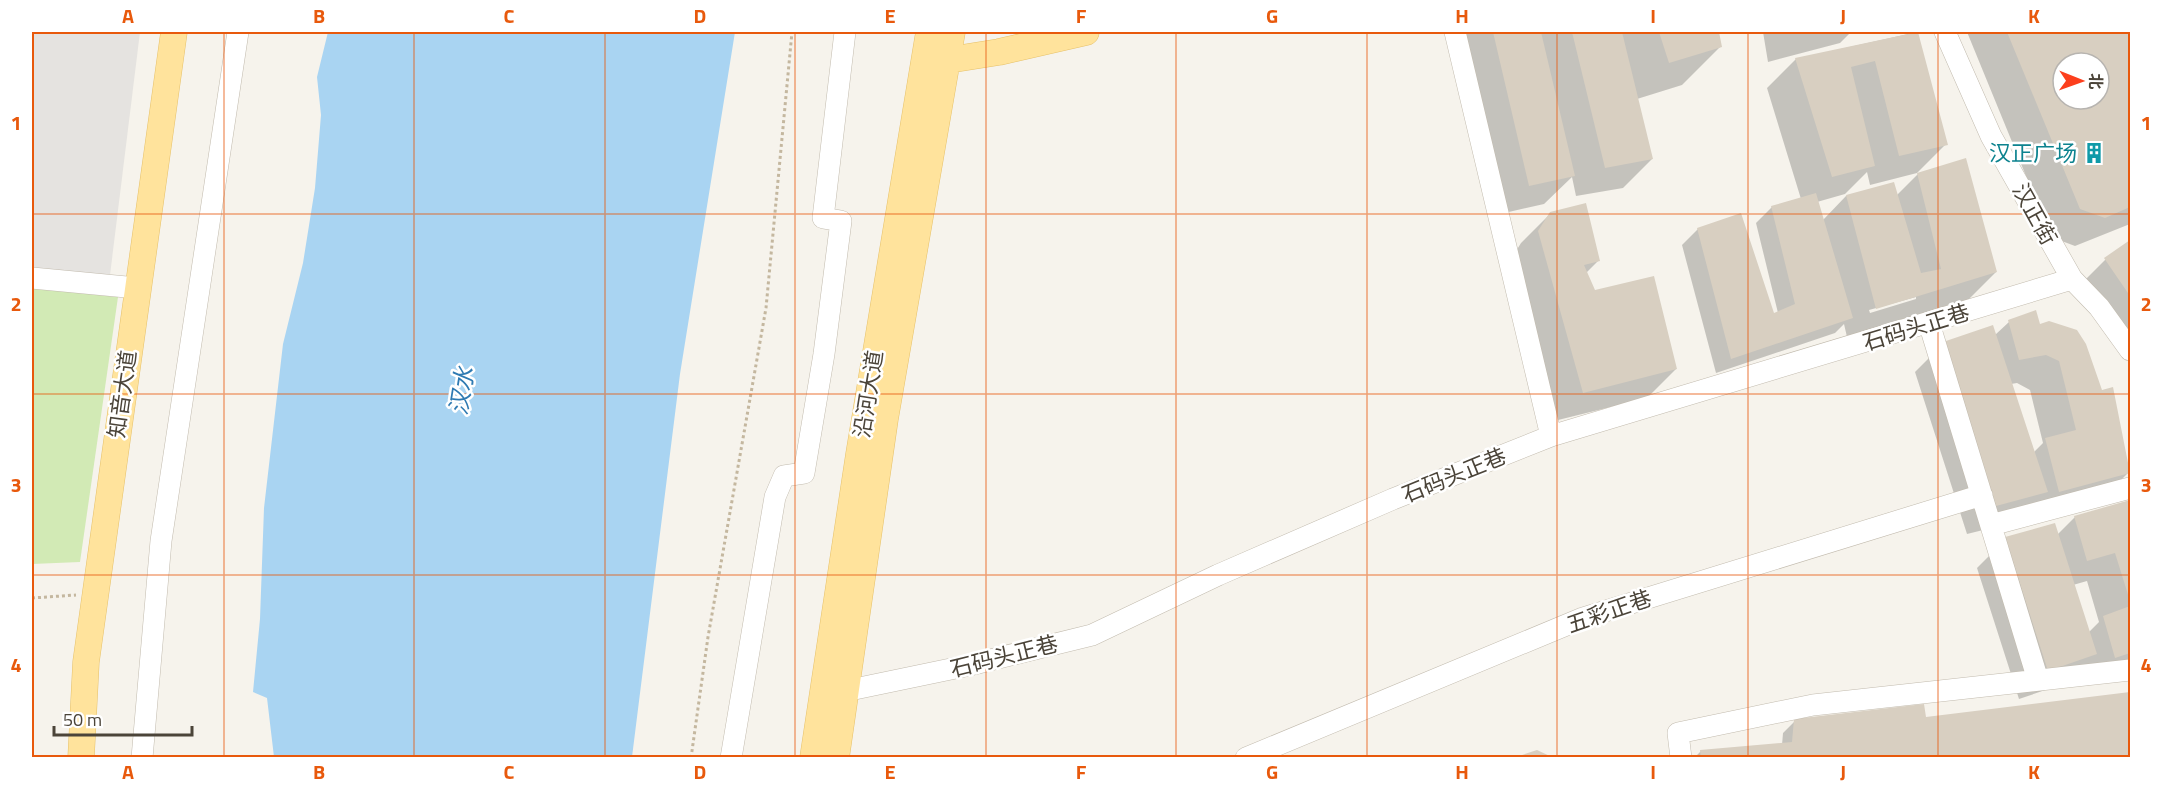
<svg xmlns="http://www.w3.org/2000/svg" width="2162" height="789" viewBox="0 0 2162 789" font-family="'Titillium Web','Noto Sans SC',sans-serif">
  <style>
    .green { fill: #d2eab5 }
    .parking { fill: #e5e3e0 }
    .water { fill: #a9d4f2 }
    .shadow { fill: #0003; fill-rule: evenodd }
    .building { fill: #d8cfc1; fill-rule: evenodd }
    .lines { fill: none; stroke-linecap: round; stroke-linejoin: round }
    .minor-casing { stroke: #c2bbae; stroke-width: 22 }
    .major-casing { stroke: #e6c16a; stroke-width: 27 }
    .path { stroke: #c4b79f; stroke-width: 3; stroke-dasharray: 3 3; stroke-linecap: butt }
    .minor { stroke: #fff; stroke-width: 21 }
    .major { stroke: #ffe39c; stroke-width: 26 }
    .grid { fill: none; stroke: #e8590c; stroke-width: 1.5; stroke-opacity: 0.55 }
    .labels { text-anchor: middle; stroke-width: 5; stroke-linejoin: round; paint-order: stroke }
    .culture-label { font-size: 22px; fill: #0d838f; stroke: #fff; text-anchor: end }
    .street-label { font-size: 22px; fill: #4b4439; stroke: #fff }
    .water-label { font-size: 24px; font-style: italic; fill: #2e7ab2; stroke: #fff }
    .neatline { fill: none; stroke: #e8590c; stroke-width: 2 }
    .grid-label { font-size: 20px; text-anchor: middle; font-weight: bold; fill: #e8590c }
  </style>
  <rect width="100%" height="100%" fill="#f6f3ec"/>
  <path class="green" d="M32,288L118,297L80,562L32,564Z"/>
  <path class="parking" d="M32,32H140L110,275L32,268Z"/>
  <path class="water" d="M328,32H735L680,374L632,757H274L267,698L253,692L260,619L264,508L283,344L303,263L315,188L321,115L317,77Z"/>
  <path class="shadow" d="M1458,32H1717L1720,47L1682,85L1637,99L1652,159L1623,188L1576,196L1572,177L1544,204L1500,214Z
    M1763,32H1851L1840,43L1768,62Z
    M1917,32L1946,144L1917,173L1870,185L1867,172L1845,194L1817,202L1823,220L1846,196L1897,195L1918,174L1996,272L1967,301L1847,337L1844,324L1835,333L1716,373L1682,245L1698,229L1773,315L1778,313L1756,223L1772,207L1801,199L1767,88L1796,59ZM1916,297V299L1870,313L1869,310Z
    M1967,32H2130V224L2075,246L2051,237ZM2063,63H2099V99H2063Z
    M1551,213L1598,261L1586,273L1594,292L1676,369L1647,398L1554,421L1510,261L1521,243Z
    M2130,242V349L2083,282L2105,260Z
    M2009,322L2038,325L2129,472L2100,501L1967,534L1915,372L1944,343L1995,335ZM2017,383L2030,390L2043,443L2033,453L2011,384Z
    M2130,502V673L2086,686L2081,668L2066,683L2019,699L1977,568L2006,539L2057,535L2075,517ZM2087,581L2099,622L2088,633L2073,585Z
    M2130,694V758H1694L1701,751L1782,745L1783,733L1795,721L1925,719Z"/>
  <path class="building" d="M1493,32H1541L1575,176L1529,186Z
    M1572,32H1622L1653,159L1605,168Z
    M1659,32H1719L1722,47L1669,63Z
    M1918,32L1948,145L1899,156L1875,61L1851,67L1875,166L1832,177L1795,58Z
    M2007,32H2130V207L2105,218L2080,209ZM2063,63H2099V99H2063Z
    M1966,158L1997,272L1876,309L1846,195L1894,182L1921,273L1941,269L1917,173Z
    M1816,193L1853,318L1731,359L1697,228L1741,213L1774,313L1795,304L1771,206Z
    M1586,203L1600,261L1584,265L1595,290L1654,276L1677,369L1583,393L1538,231L1550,212Z
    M2130,240V296L2104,258Z
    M2036,310L2040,324L2049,321L2077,330L2086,344L2102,390L2113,387L2130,473L2059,492L2045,438L2076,430L2059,361L2046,355L2019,360L2008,320Z
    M1993,325L2048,492L1996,506L1943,342Z
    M2130,500V601L2115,553L2087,561L2074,516Z
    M2055,523L2097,654L2048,671L2005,537Z
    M2130,606V653L2115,658L2103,616Z
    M2130,692V758H1701L1700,750L1792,742L1794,719L1924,704L1926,717Z
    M1537,750L1554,758H1516V757Z"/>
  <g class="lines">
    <defs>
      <path id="minor" d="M1455,32L1551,436
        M1945,32L1991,136L2072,279L2099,307L2130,350
        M32,278L137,288
        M1929,323L2038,680
        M1991,525L2130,488
        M845,691L970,665L1092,635L1218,575L1393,499L1551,436L2072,279
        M142,758L161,541L238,32
        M731,758L775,497L784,476L804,473L824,354L841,221L823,218L845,32
        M1246,758L1583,618L1982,495
        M1681,758L1678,733L1813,705L2130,670"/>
      <path id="major" d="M930,63L999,52L1086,32
        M81,758L86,662L174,32
        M813,758L859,454L929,32
        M836,758L885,419L952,32"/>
    </defs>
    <use href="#minor" class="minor-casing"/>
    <use href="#major" class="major-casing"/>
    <path class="path" d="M32,598L76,595
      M691,758L708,637L766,308L792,32"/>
    <use href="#minor" class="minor"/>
    <use href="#major" class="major"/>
  </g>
  <path class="grid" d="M224,32V758M414,32V758M605,32V758M795,32V758M986,32V758M1176,32V758M1367,32V758M1557,32V758M1748,32V758M1938,32V758M32,214H2130M32,394H2130M32,575H2130"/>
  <defs>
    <symbol id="building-bare" viewBox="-9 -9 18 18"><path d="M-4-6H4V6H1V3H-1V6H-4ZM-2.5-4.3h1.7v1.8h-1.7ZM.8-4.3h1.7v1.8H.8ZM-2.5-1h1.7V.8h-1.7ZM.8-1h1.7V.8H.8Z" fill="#0f9aa8" stroke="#fff" stroke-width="2.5" paint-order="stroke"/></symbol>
  </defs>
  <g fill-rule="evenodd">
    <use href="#building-bare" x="2079" y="138" width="30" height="30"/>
  </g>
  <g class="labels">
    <g class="culture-label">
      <text x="2077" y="161">汉正广场</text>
    </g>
    <g class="street-label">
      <text transform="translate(2035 214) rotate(61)" y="8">汉正街</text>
      <text transform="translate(1916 327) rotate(-17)" y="8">石码头正巷</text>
      <text transform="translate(122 394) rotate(-82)" y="8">知音大道</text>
      <text transform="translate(868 394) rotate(-81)" y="8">沿河大道</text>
      <text transform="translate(1454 475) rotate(-22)" y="8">石码头正巷</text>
      <text transform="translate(1609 611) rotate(-19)" y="8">五彩正巷</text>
      <text transform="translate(1004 656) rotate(-14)" y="8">石码头正巷</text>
    </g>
    <g class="water-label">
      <text transform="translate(462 391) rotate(-81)" y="8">汉水</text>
    </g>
  </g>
  <rect width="2162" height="789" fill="none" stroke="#ffffff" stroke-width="66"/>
  <g transform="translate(2081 81) rotate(91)"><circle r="28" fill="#ffffff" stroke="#b7b4b0" stroke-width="1.5"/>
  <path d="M0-4.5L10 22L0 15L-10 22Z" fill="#fc3f1d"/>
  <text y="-9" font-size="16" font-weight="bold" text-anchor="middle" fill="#4b4439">北</text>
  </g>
  <path d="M54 726v9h138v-9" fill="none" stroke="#4b4439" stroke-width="3"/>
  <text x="63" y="726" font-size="18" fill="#4b4439" stroke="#ffffff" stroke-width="4.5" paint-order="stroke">50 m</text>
  <rect x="33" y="33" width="2096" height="723" class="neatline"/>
  <g class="grid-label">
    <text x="128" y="23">A</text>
    <text x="319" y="23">B</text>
    <text x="509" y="23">C</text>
    <text x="700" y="23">D</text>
    <text x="890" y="23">E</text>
    <text x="1081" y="23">F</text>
    <text x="1272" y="23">G</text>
    <text x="1462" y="23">H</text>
    <text x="1653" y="23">I</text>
    <text x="1843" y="23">J</text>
    <text x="2034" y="23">K</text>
    <text x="16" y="130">1</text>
    <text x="2146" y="130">1</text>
    <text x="16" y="311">2</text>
    <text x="2146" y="311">2</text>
    <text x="16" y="492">3</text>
    <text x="2146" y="492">3</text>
    <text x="16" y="672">4</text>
    <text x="2146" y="672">4</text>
    <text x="128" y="779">A</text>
    <text x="319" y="779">B</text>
    <text x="509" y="779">C</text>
    <text x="700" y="779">D</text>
    <text x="890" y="779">E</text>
    <text x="1081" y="779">F</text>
    <text x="1272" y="779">G</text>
    <text x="1462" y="779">H</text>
    <text x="1653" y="779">I</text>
    <text x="1843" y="779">J</text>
    <text x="2034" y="779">K</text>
  </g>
</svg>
